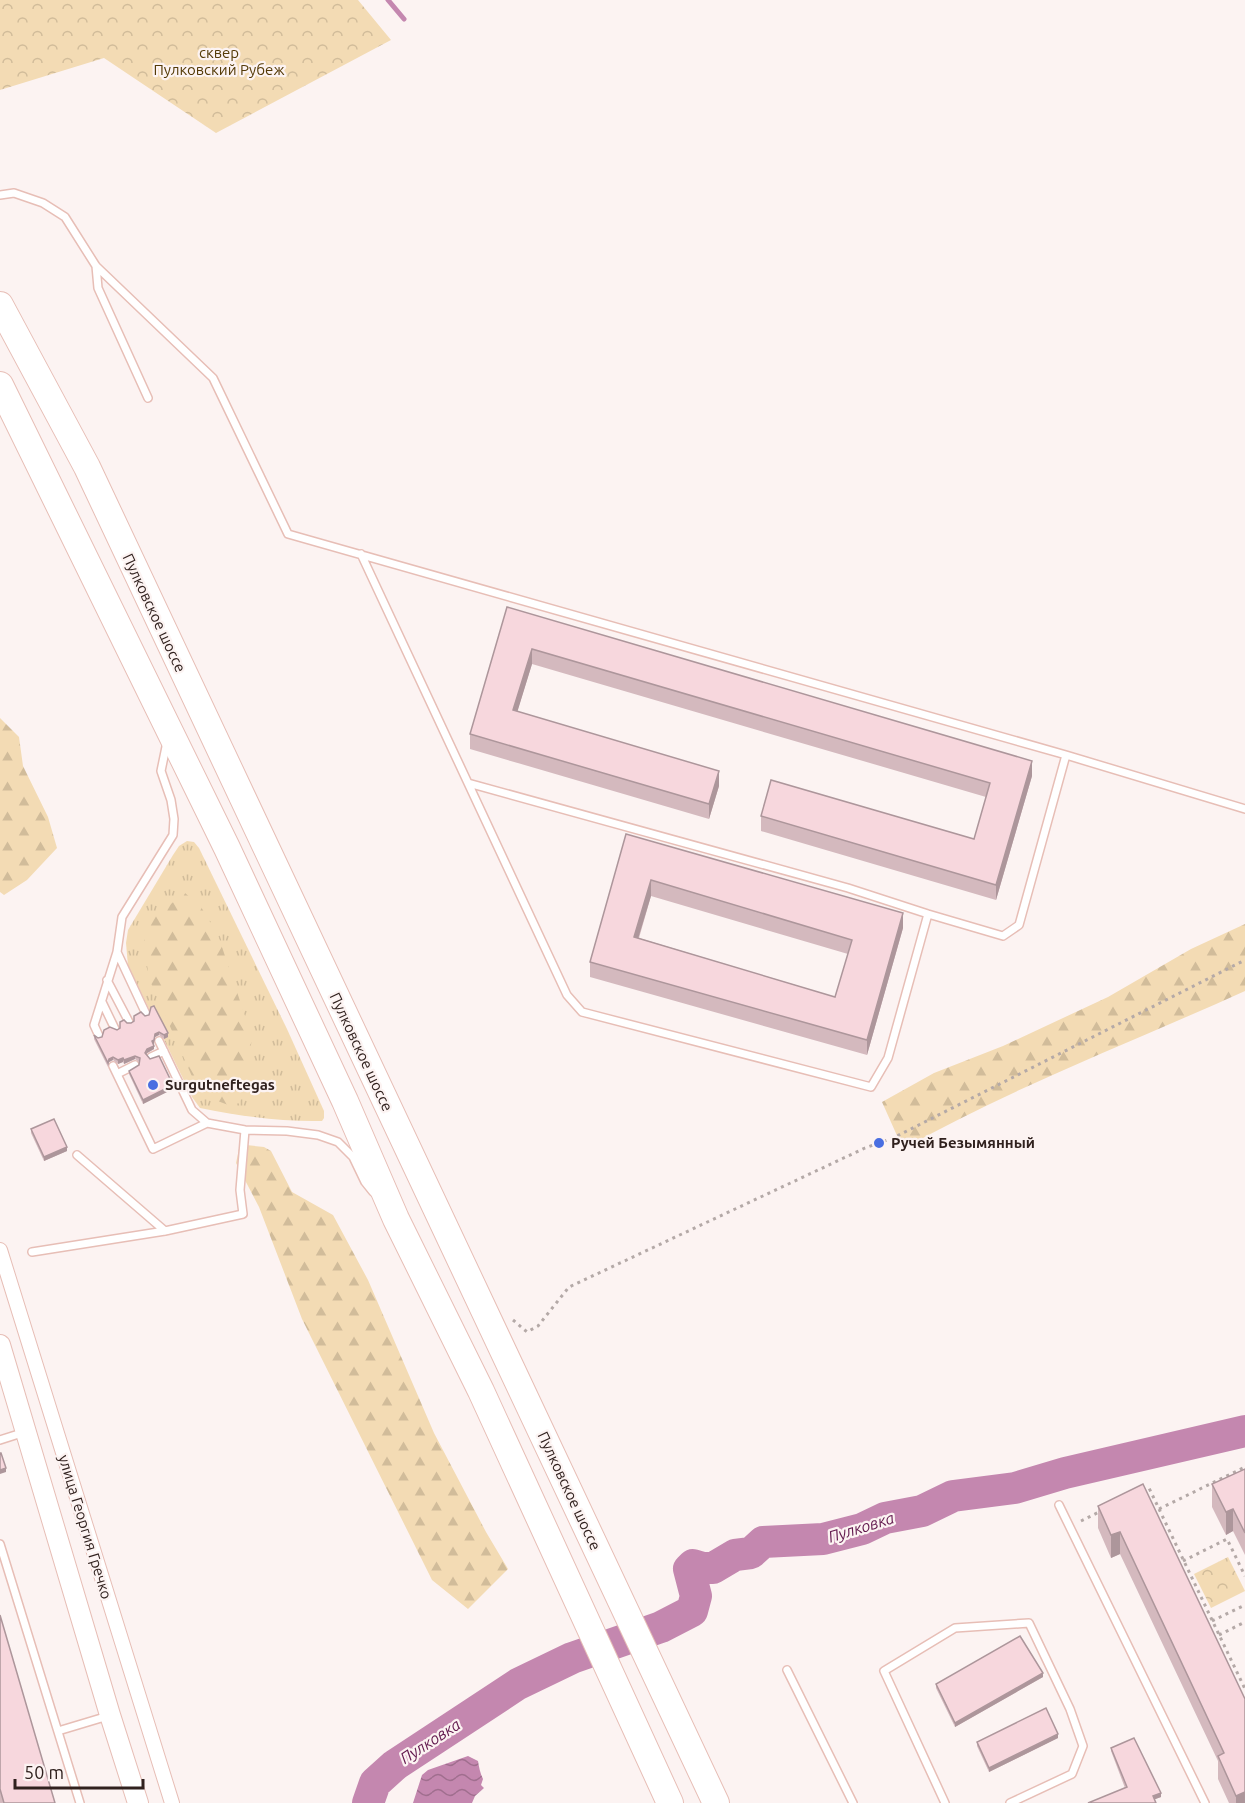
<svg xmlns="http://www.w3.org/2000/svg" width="1245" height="1803" viewBox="0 0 1245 1803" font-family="Ubuntu,sans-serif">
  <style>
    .grass { fill: url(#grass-tufts) }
    .forest { fill: url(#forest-firs) }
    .park { fill: url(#park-crowns) }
    .water { fill: url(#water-waves) }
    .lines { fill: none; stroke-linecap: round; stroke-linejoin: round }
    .stream { stroke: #c487af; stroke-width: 5 }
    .river { stroke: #c487af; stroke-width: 32 }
    .lane-casing { stroke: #e7beb6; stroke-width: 10 }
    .street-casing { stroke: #e7beb6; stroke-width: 16 }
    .secondary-casing { stroke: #e7beb6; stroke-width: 22 }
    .highway-casing { stroke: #e7beb6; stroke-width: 28 }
    .path { stroke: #b4a9a7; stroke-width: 3; stroke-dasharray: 3 4.5; stroke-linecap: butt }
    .lane { stroke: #fff; stroke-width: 7 }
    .street { stroke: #fff; stroke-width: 14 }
    .secondary { stroke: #fff; stroke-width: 20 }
    .highway { stroke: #fff; stroke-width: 26 }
    .wall { fill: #d4b9be; fill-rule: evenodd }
    .shaded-wall { fill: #ad969b }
    .building { fill: #f7d7dd; stroke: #ad969b; stroke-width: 1.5; fill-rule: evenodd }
    .poi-dot { fill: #496ee1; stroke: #fcf3f2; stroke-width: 2 }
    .labels { text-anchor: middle; stroke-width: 4.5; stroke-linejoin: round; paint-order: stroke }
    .park-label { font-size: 15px; fill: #543a06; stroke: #fcf3f2 }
    .street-label { font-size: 15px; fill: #30211e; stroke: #fcf3f2 }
    .poi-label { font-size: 15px; font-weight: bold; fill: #30211e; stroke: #fcf3f2; text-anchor: start }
    .water-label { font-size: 16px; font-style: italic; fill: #62194e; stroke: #fcf3f2 }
  </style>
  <defs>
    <pattern id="grass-tufts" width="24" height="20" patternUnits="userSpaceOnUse" patternTransform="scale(1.5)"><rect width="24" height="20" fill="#f3dbb4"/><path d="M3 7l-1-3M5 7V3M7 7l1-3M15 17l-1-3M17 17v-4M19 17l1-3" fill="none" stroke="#d1bc9a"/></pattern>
    <pattern id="forest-firs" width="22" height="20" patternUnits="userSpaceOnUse" patternTransform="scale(1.5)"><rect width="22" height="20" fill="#f3dbb4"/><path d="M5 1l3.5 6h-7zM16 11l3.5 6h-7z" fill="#d1bc9a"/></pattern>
    <pattern id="park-crowns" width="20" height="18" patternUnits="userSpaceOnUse" patternTransform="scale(1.5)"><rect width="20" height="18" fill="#f3dbb4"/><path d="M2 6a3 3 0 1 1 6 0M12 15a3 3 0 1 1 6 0" fill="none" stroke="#d1bc9a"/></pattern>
    <pattern id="water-waves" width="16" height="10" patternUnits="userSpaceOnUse" patternTransform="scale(1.5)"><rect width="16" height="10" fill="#c487af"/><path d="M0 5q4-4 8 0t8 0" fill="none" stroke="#a06e8e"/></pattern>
  </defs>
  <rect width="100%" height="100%" fill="#fcf3f2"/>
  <path class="grass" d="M187,841L194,842L199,848L287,1029L324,1111V1118L322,1121C280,1122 240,1116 200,1108L192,1097L128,966L126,943L128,930L173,855L179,846Z"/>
  <path class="forest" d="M0,718L19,737L23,766L48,817L57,848L27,880L4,895L0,892Z
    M185,893L201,907L218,935L252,1037L245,1092L239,1103L231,1106L207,1097L198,1090L150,981L143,944L150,920Z
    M1245,924V991C1130,1043 1013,1087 903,1149L882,1102L934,1073L1003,1046L1108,997L1191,949Z
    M246,1145L264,1147L271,1151L292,1192L333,1215L368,1280L434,1433L486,1532L508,1569L468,1609L432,1580L302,1319L259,1207L236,1163L239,1149Z"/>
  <path class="park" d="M0,0H358L391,40L216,133L104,58L0,90Z
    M1228,1557L1245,1591L1211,1608L1194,1574Z"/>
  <path class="water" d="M468,1756L478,1761C479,1767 480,1773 483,1779L481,1785L484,1788L475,1796L472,1803H413L422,1775L428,1770Z"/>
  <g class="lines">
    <path class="stream" d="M388,0L404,19"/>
    <path class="river" d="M368,1803L375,1783L395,1765L518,1684L572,1658L661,1627L692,1611L696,1596L689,1569L693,1565L703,1568H713L735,1555L751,1553L763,1542L823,1539L862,1529L885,1518L922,1511L953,1496L1015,1488L1065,1473L1245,1431"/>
    <defs>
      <path id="lane" d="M0,195L14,193L43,203L65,217L96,266L213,378L288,534L1066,755L1245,809
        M96,266L98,288L148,398
        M361,554L567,995L582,1012L871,1087L888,1058L928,914
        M468,783L848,888L928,914L1003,936L1019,925L1066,755
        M117,952L146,1014
        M107,980L129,1022
        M102,1002L115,1029
        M99,1036L94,1025L117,952L122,917L173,835L174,819L171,800L161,771L167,742
        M159,1041L192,1110L207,1123L245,1130L287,1131L318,1135L338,1142L353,1157L365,1182L373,1192
        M151,1057L164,1051
        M113,1066L153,1149L207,1123
        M117,1074L135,1065
        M77,1155L165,1231
        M32,1252L165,1231L243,1214L240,1190L245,1130
        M0,1440L25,1432
        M1059,1505L1205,1803
        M0,1544L80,1803
        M787,1670L853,1803
        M58,1731L108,1716
        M945,1803L884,1671L955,1628L1029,1623L1070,1709L1083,1746L1072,1774L1010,1803"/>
      <path id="street" d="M0,1250L172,1803"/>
      <path id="secondary" d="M0,1345L110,1715L138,1803"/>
      <path id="highway" d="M0,305L87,467L716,1803
        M0,385L227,848L345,1101L396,1219L481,1391L670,1803"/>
    </defs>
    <use href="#lane" class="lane-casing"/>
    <use href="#street" class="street-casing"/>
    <use href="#secondary" class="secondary-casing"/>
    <use href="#highway" class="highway-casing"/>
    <path class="path" d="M513,1320L527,1332L538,1326L569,1287L865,1148L893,1138L1245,960
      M1143,1491L1149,1488L1245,1689
      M1159,1509L1245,1467
      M1081,1521L1099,1512
      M1183,1561L1227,1539L1245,1576
      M1212,1621L1245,1605
      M1219,1635L1245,1622"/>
    <use href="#lane" class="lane"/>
    <use href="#street" class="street"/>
    <use href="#secondary" class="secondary"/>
    <use href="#highway" class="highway"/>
  </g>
  <path class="wall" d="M507,607L1032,776L996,900L761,831V816L974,839L986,797L532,664L517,712L719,786L709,819L470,749V734Z
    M626,834L903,928L867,1055L590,977V962ZM651,896L848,954L835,997L639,938Z
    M149,1015L168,1037L164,1039L159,1035L155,1037L153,1044L154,1049L146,1054L173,1089L143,1104L129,1074V1071L139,1065V1062L135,1059L124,1064L123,1062L118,1064L113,1060L109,1062L108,1067L94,1039V1035L98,1038L102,1037L117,1030L127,1023H131L145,1016Z
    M31,1129L67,1151L44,1161L31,1133Z
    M1245,1469V1555L1233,1531L1226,1535L1212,1507V1484Z
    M1143,1484L1245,1803H1229L1218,1779V1761L1120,1554L1111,1558L1098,1528V1506Z
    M0,1615L55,1803H0Z
    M1043,1677L955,1727L936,1688V1684Z
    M1058,1738L989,1772L977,1746V1742Z
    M1111,1748L1161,1797L1155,1799L1125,1788L1111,1751Z"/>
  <path class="shaded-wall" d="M532,649V664L513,726V710Z
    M1032,761V776L996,900V885Z
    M719,771V786L709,819V804Z
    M651,880V896L634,952V937Z
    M903,913V928L867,1055V1040Z
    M159,1032V1035L155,1037L154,1044L152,1045V1041L155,1034Z
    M168,1033V1037L164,1039V1035Z
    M154,1046V1049L147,1053L145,1057L147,1049Z
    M135,1056V1059L124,1064V1060Z
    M113,1057V1060L109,1062L108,1067L109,1059Z
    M123,1058V1062L118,1064V1060Z
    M173,1085V1089L143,1104V1100Z
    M67,1147V1151L44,1161V1157Z
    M6,1468V1472L0,1474V1470Z
    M1233,1509V1531L1226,1535V1512Z
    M1120,1532V1554L1111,1558V1535Z
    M1043,1673V1677L955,1727V1723Z
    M1058,1734V1738L989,1772V1768Z
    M1245,1792V1803H1236V1796Z
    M1161,1793V1797L1153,1800V1796Z"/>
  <path class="building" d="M507,607L1032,761L996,885L761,816L771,780L974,839L990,783L532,649L513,710L719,771L709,804L470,734Z
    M626,834L903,913L867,1040L590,962ZM651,880L852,940L835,997L634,937Z
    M154,1006L168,1033L164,1035L159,1032L155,1034L154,1040L152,1041L154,1046L147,1049L145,1053L150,1059L159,1056L173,1085L143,1100L129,1071L139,1065L140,1058L135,1056L124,1060L123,1058L118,1060L113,1057L109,1059L108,1063L94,1035L98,1038L102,1037L104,1030L110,1027L117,1030L120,1028V1022L124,1020L127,1023H131L134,1021V1016L141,1012L145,1016L149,1015L151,1007Z
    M54,1119L67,1147L44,1157L31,1129Z
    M0,1453H1L6,1468L0,1470Z
    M1245,1469V1533L1233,1509L1226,1512L1212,1484Z
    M1143,1484L1245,1699V1792L1236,1796L1218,1756L1224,1753L1120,1532L1111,1535L1098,1506Z
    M0,1615L55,1803H4L0,1789Z
    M1020,1636L1043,1673L955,1723L936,1684Z
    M1046,1708L1058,1734L989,1768L977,1742Z
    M1134,1738L1161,1793L1153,1796L1156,1803H1088L1127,1787L1111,1748Z"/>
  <g class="poi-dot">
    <circle cx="153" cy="1085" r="6"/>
    <circle cx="879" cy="1143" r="6"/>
  </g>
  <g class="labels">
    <g class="park-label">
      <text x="219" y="58">сквер<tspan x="219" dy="17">Пулковский Рубеж</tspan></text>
    </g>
    <g class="street-label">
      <text transform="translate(154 613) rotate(65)" y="5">Пулковское шоссе</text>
      <text transform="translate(361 1052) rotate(65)" y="5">Пулковское шоссе</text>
      <text transform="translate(569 1491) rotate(65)" y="5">Пулковское шоссе</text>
      <text transform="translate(85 1527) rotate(73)" y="5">улица Георгия Гречко</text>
    </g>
    <g class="poi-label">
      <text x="165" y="1090">Surgutneftegas</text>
      <text x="891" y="1148">Ручей Безымянный</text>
    </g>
    <g class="water-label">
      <text transform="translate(861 1527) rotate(-17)" y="6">Пулковка</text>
      <text transform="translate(430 1741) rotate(-33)" y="6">Пулковка</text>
    </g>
  </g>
  <path d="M15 1779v9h128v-9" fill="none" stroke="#30211e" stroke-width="3"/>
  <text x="24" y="1779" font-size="18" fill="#30211e" stroke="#fcf3f2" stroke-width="4.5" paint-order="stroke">50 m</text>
</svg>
